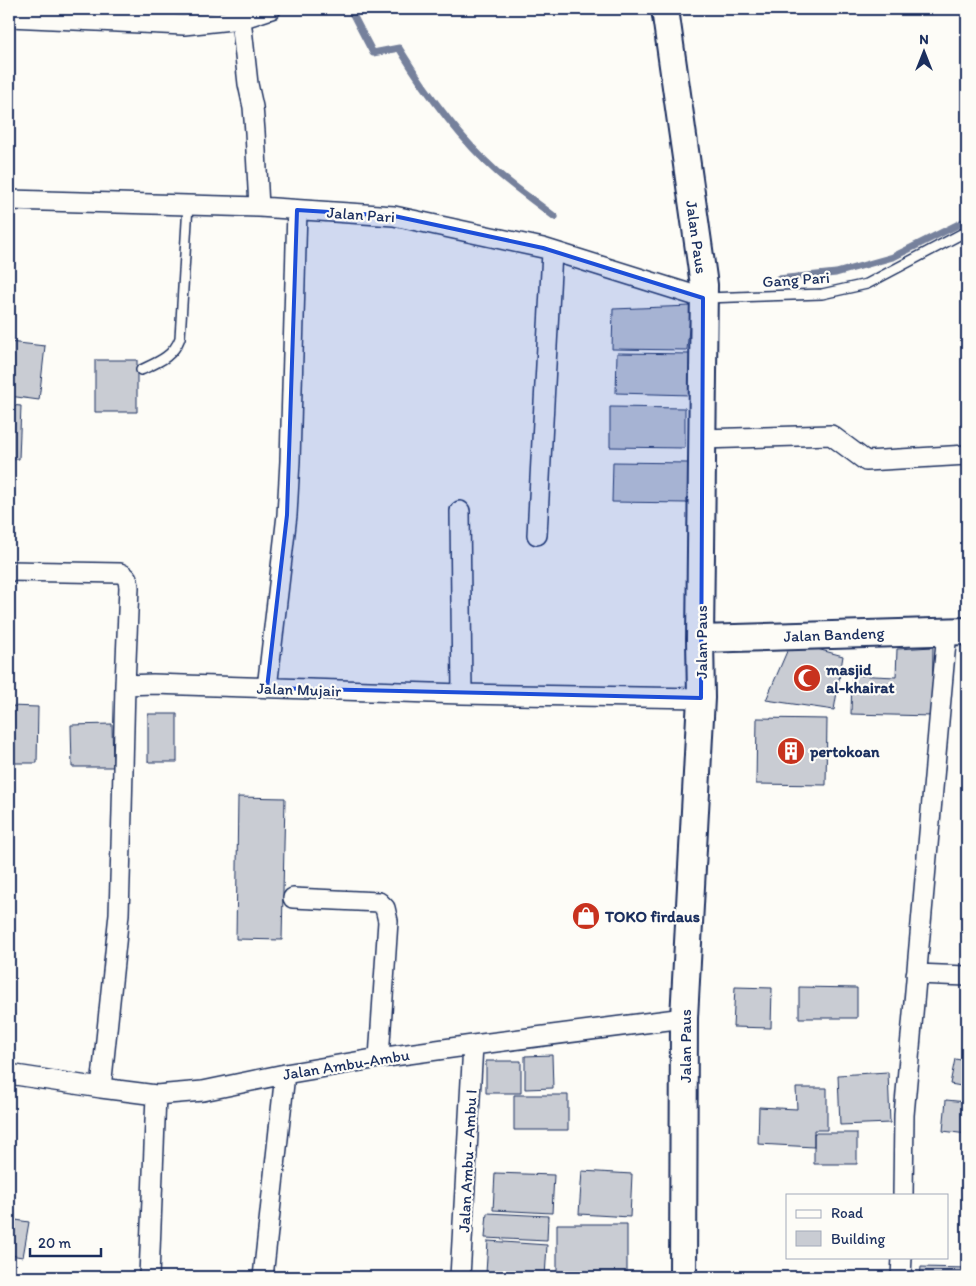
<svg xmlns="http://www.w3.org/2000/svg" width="976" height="1286" viewBox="0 0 976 1286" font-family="Itim,sans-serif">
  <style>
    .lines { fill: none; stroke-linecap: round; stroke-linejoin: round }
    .stream { stroke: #76819c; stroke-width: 7 }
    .building { fill: #c9ccd3; stroke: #1b2f5e }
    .lane-casing { stroke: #1b2f5e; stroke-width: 12 }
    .street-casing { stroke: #1b2f5e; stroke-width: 22 }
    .secondary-casing { stroke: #1b2f5e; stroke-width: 30 }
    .lane { stroke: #fdfcf7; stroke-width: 9 }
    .street { stroke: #fdfcf7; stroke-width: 19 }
    .secondary { stroke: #fdfcf7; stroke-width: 26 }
    .marked { fill: #1d4ed8; fill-opacity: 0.2; stroke: #1d4ed8; stroke-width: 4; stroke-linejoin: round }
    .labels { text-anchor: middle; stroke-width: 4.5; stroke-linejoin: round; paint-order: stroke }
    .street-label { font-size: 16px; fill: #1b2f5e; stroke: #fdfcf7 }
    .poi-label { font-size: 16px; font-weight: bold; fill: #1b2f5e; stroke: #fdfcf7; text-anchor: start }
  </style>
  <rect width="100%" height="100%" fill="#fdfcf7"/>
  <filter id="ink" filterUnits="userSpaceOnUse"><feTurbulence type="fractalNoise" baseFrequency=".02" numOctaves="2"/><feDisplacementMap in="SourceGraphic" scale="10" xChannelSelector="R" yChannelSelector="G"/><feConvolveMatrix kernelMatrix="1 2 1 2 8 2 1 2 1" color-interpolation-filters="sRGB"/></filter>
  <g filter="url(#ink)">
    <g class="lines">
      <path class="stream" d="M350,9L373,53L399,48C426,92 458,137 497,172C515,188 536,202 555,217
        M778,279L836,273L893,257L967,220"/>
    </g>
    <path class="building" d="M691,306L687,350L612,349L613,309Z
      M9,342L45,346L39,400L9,396Z
      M617,353L692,354L691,395L616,393Z
      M95,360H137V412H95Z
      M9,405L21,406L19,459H9Z
      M610,407L685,408V448L610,447Z
      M613,462L688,463L687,503L612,502Z
      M791,642L843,656L834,710L766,700Z
      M933,647L932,716L851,714L852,675L896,677L897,649Z
      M9,706L38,707L37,763H9Z
      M148,714H177V762H148Z
      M757,718L827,719L826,785L756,784Z
      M112,724L113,767H72L71,725Z
      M238,797L285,798L282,940L236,939Z
      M735,987L772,988L771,1028L733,1027Z
      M799,987L857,988V1018H799Z
      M552,1055L553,1088L525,1089V1056Z
      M955,1059L967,1061V1087L950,1084Z
      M486,1061H521V1093H486Z
      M888,1072L890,1123L840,1125L838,1075Z
      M796,1088H827V1130H814V1147L758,1144L759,1107L797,1109Z
      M514,1095H568V1130H514Z
      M946,1100L967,1102V1134L943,1131Z
      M814,1133H857V1164H814Z
      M582,1171L632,1174L630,1217L579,1214Z
      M495,1173L554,1175L552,1213L493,1210Z
      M487,1213L548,1216L547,1241L485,1238Z
      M9,1219L29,1222L23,1257L9,1255Z
      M557,1224H627V1277H557Z
      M488,1241L547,1245L545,1277L486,1273Z
      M921,1267L967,1268V1277H920Z"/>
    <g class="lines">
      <defs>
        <path id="lane" d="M706,298L822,294L867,284L967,231
          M141,370C158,362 173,357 180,338L188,205"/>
        <path id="street" d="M9,17L184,25L241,19L271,9
          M241,19L248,84L253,107L255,132L259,207
          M9,200L259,207L394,216L543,248L703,298
          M702,439L831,435L866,461L967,455
          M460,511L462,694
          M537,535L552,252
          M9,571L120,573C127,576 128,579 129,587L125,685L153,684L462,694L701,698
          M267,688L287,515L290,461L297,210
          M293,898L379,902L385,908L388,921L379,1058
          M916,974L967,976
          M9,1074L101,1088L156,1095L203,1091L285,1074L379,1058L473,1045L684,1018
          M101,1088L119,914L122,811L125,685
          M903,1195L904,1115L947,631
          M149,1277L156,1095
          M263,1277L285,1074
          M460,1277L473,1045
          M901,1277L902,1257"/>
        <path id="secondary" d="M665,9L704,285L700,639L701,698L684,1018L683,1277
          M700,639L967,631"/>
      </defs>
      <use href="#lane" class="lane-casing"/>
      <use href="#street" class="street-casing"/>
      <use href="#secondary" class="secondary-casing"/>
      <use href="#lane" class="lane"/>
      <use href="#street" class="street"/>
      <use href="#secondary" class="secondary"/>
    </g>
  </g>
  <path class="marked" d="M297,210L394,216L543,248L703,298L701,698L267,688L287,515Z"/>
  <defs>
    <symbol id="mosque-disc" viewBox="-11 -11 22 22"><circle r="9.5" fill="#c8321e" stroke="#fdfcf7"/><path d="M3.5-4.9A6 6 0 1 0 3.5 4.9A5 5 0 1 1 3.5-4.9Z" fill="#fff"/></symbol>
    <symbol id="building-disc" viewBox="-11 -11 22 22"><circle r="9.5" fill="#c8321e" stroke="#fdfcf7"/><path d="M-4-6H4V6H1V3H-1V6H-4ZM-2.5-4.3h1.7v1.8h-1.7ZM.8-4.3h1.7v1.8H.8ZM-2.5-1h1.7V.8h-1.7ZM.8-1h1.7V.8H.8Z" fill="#fff"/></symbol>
    <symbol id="shop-disc" viewBox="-11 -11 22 22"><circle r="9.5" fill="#c8321e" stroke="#fdfcf7"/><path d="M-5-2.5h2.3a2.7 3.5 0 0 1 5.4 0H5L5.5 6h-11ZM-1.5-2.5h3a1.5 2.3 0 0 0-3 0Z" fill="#fff"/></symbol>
  </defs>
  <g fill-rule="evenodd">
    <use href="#mosque-disc" x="791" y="662" width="32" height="32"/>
    <use href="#building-disc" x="775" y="735" width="32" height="32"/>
    <use href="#shop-disc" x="570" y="900" width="32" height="32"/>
  </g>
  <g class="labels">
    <g class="street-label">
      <text transform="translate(361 214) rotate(4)" y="6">Jalan Pari</text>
      <text transform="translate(697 237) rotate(82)" y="6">Jalan Paus</text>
      <text transform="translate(796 279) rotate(-4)" y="6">Gang Pari</text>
      <text transform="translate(834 634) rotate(-2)" y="6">Jalan Bandeng</text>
      <text transform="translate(701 642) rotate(-90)" y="6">Jalan Paus</text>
      <text transform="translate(299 689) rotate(2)" y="6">Jalan Mujair</text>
      <text transform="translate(685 1046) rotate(-90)" y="6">Jalan Paus</text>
      <text transform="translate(346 1064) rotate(-9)" y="6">Jalan Ambu-Ambu</text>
      <text transform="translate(467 1161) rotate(-87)" y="6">Jalan Ambu - Ambu I</text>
    </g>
    <g class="poi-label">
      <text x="826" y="675">masjid<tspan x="826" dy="18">al-khairat</tspan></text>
      <text x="810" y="757">pertokoan</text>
      <text x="605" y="922">TOKO firdaus</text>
    </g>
  </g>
  <rect width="976" height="1286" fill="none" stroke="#fdfcf7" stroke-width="30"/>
  <rect x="15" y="15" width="946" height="1256" fill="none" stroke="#1b2f5e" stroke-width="2" filter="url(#ink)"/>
  <rect x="786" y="1194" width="162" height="65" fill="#fdfcf7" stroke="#a3aaba"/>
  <rect x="796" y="1210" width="25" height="8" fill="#fdfcf7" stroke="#a3aaba"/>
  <text x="831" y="1218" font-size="15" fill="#1b2f5e">Road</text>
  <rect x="796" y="1231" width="25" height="15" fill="#c9ccd3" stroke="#a3aaba"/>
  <text x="831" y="1244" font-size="15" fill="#1b2f5e">Building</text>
  <g transform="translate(924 52)" stroke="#fdfcf7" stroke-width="4" paint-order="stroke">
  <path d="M0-4L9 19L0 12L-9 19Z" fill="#1b2f5e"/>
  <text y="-8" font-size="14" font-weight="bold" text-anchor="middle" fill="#1b2f5e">N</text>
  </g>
  <path d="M30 1248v8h71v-8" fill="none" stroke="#1b2f5e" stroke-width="2.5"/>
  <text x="38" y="1248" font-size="15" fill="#1b2f5e" stroke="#fdfcf7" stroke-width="4" paint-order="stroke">20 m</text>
</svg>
